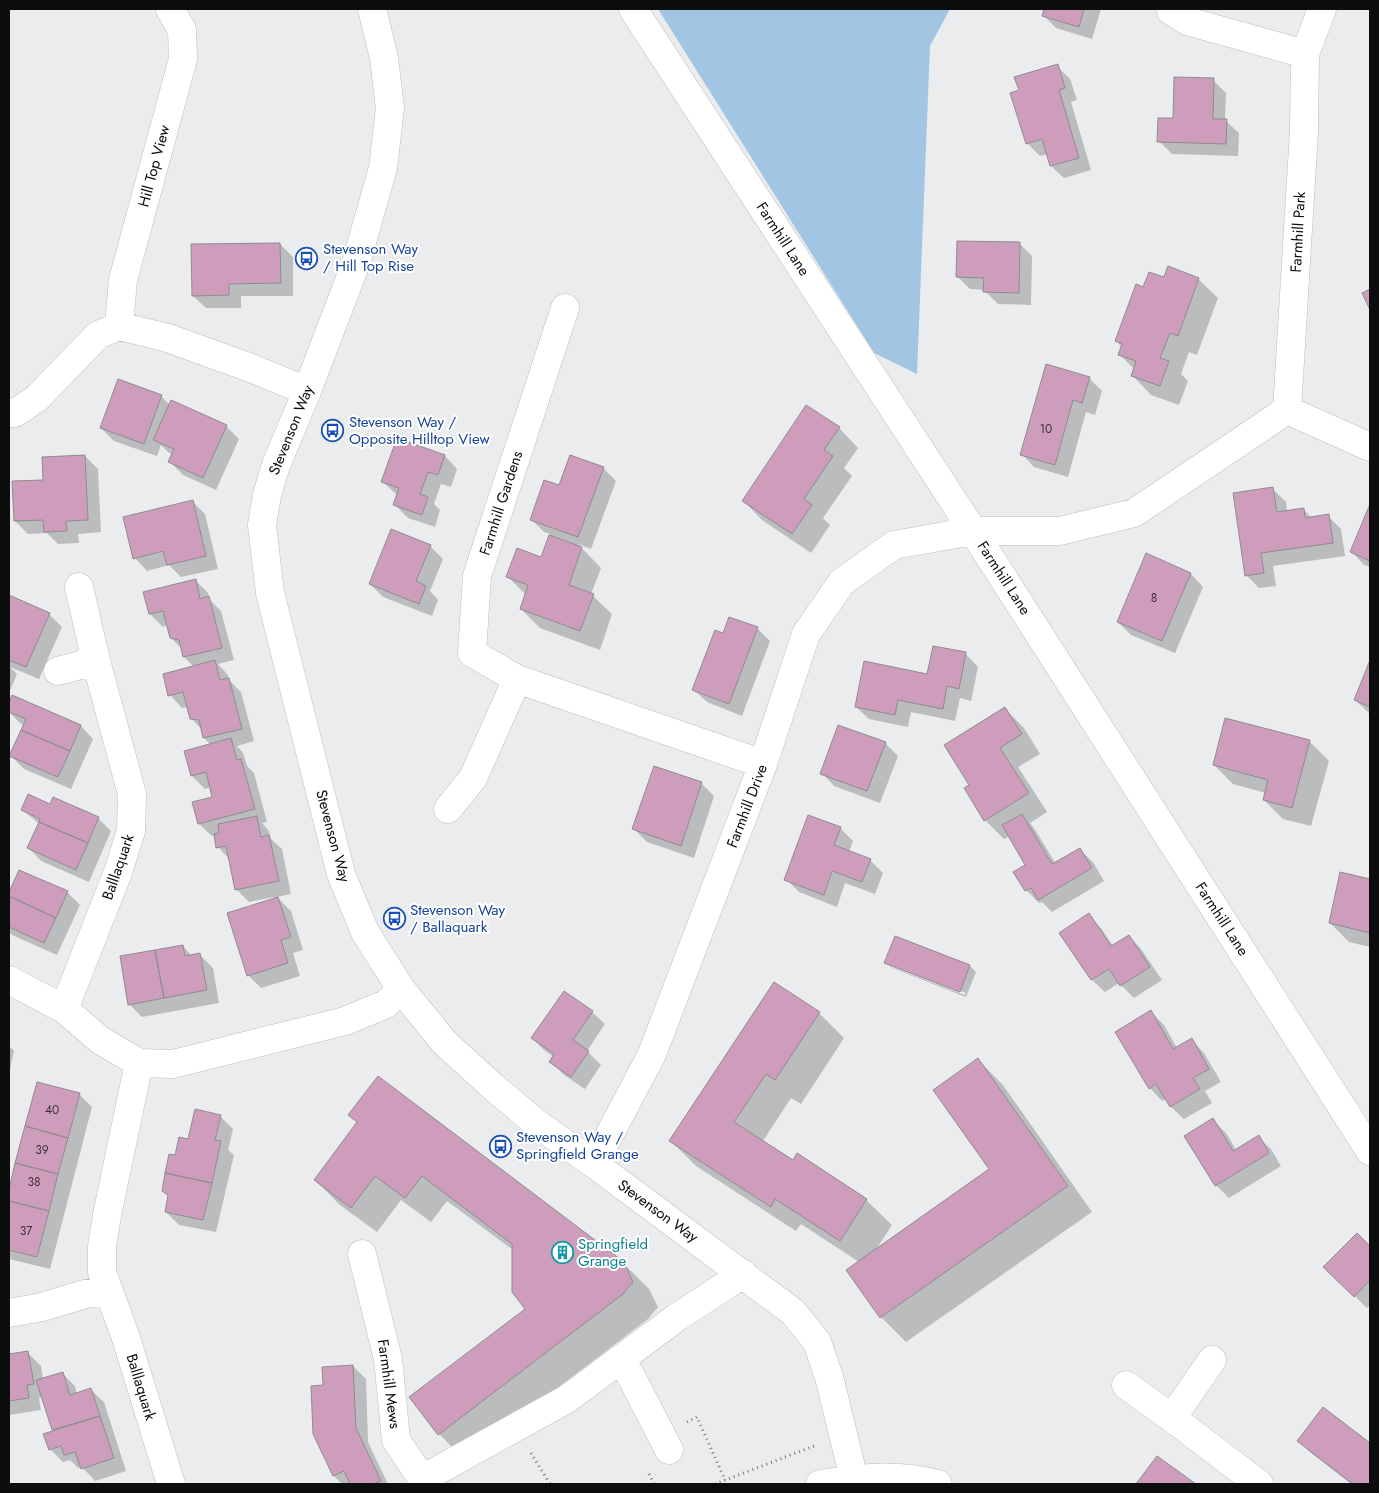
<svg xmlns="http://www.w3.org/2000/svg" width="1379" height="1493" viewBox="0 0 1379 1493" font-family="Jost,sans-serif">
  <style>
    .green { fill: #a3c5e4 }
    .shadow { fill: #0003; fill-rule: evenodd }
    .building { fill: #cf9dbc; stroke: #8e8c8d }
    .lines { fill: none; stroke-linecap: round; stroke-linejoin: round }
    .minor-casing { stroke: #bdbec0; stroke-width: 29 }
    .path { stroke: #787a7a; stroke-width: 3; stroke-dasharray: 1 4; stroke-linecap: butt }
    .minor { stroke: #fff; stroke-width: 28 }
    .labels { text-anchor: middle; stroke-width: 4; stroke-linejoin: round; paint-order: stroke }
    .number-label { font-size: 12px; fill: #3d3139 }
    .street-label { font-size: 15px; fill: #0c0d0d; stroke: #fff }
    .transit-label { font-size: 15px; fill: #164399; stroke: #fff; text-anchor: start }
    .culture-label { font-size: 15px; fill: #0d838f; stroke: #fff; text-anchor: start }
  </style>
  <rect width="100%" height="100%" fill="#eaeced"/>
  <path class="green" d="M658,9H950L930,46L917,374L874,353Z"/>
  <path class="shadow" d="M1045,9H1101L1092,39L1056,28L1043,15Z
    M1057,66L1070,79L1077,100L1071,102L1091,170L1064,178L1051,166L1048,154L1040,156L1027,143L1020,91Z
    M1213,80L1226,93L1225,120L1239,133L1238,156L1172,154L1159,141L1174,119Z
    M1019,243L1032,256L1031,305L998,304L985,291V290L970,289L957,276Z
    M280,244L293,257V296H241V308H206L193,296Z
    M1165,278L1198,279L1218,298L1197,355L1189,352L1181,374L1188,381L1179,405L1151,395L1132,375L1134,369L1120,355L1122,347L1116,341Z
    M1089,378L1102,391L1095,415L1086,412L1068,477L1034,467L1022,454Z
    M161,396L170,405L226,426L239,439L216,490L183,475L170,462L173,455L168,452L161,445L157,456L114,441L101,428Z
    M839,428L858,448L844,468L852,476L823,518L830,525L811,553L762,520L743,500Z
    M85,456L98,469L101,532L78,534L79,543L58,544L47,533L28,534L15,521L44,481Z
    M445,456L457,469L451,487L441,484L434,504L440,510L435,527L408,518L395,505L398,496L383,482Z
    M603,468L616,481L591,549L578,544L601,568L591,594L612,614L600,650L540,628L521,609L526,595L508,577L542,558L550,534L544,532L531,519L559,487Z
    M1273,489L1286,502L1287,512L1303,509L1312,518L1328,516L1341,529L1345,556L1273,566L1276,586L1259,588L1246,575Z
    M192,501L205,514L218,569L181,577L169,565L147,571L135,558Z
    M1370,507V567L1364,565L1352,552Z
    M430,546L443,559L430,591L438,600L432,616L383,597L370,584Z
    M1147,555L1191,574L1203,587L1175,653L1131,635L1118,622Z
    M195,580L208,593L209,599L221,611L234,660L218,664L228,675L229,680L241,692L254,741L237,746L243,753L247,766L254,773L267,822L262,823L269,831L271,839L282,849L291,894L277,897L291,911L303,950L293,953L300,976L261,988L248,975L274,897L249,902L236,889L230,860L218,847L215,836H212L199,824L213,798L211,787L205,789L192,776L211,745L204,738L202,730L191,718L188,707L182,708L170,695L194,667L184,657L182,649L171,638L168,625L163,627L150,614L145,593Z
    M9,596L49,614L62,627L39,679L10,667L17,674L9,693Z
    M757,628L770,641L742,716L707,702L694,690Z
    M966,654L978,667L971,701L960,698L955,721L911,712L908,727L869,719L856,707L928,676Z
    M1370,663V714L1355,700Z
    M13,697L81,726L93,739L71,789L24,769L11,756L24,725L20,723L9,712V706Z
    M1005,709L1024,728L1040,754L1018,767L1047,812L1030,823L1034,828L1056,864L1080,850L1093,862L1104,881L1052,912L1042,902L1039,903L1026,890L1027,865L1010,836L1004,839L985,820L971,785Z
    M1309,741L1329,761L1311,826L1283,819L1264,800L1266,793L1233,784L1214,765Z
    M885,743L898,756L880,803L834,786L822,773Z
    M701,783L714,796L694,858L647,842L634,829Z
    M51,806L98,818L111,831L89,882L41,861L29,848L39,824L23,810Z
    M840,828L853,841L849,852L870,860L883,873L875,894L845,883L837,907L799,892L786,879Z
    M20,871L67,892L80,905L57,955L12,935L9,932V895Z
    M1341,874L1370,880V947L1349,942L1330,923Z
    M1088,915L1101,928L1113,946L1129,936L1141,949L1162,980L1134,998L1119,983L1105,992L1092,980L1061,933Z
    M896,938L970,966L976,972L966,997L892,968L886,962ZM891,964L966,993L965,995L891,967Z
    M183,946L192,956L200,955L213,968L219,1003L142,1017L129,1004Z
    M592,1012L605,1024L587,1051L601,1065L585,1089L564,1075L551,1062L554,1057L545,1051L532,1038Z
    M1151,1012L1164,1025L1177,1048L1192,1040L1204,1053L1221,1082L1205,1091L1212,1103L1184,1119L1171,1107L1166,1099L1162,1101L1150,1088Z
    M819,1013L844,1038L801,1104L791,1098L763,1141L793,1161L797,1155L866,1200L892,1225L875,1251L991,1170L978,1060L1003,1085L1092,1212L906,1342L881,1317L848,1270L859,1262L801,1224L796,1231L696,1166L671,1141Z
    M9,1046L14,1051L9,1074Z
    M38,1083L79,1094L92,1107L50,1269L9,1259V1195Z
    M350,1115L623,1263L649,1289L658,1307L648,1319L464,1459L439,1434L526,1309L513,1250L447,1201L431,1222L401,1200L377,1232L340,1205L315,1180L358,1123Z
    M220,1116L233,1129L228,1150L234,1155L216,1232L179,1225L166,1212L169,1197L163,1191L189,1140Z
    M1213,1120L1226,1133L1236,1150L1258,1137L1271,1149L1281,1166L1229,1198L1216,1185Z
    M1357,1234L1370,1248V1305L1367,1308L1325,1267Z
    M28,1353L41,1366L43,1379L62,1373L75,1386L77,1394L91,1390L104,1402L126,1471L95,1481L82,1467L78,1468L70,1460L63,1462L50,1449L54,1431L43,1397L39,1398L41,1410L9,1415V1356Z
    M353,1366L366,1379L368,1442L388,1484H342L334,1476Z
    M1323,1408L1370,1445V1484H1351L1311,1453L1298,1441Z
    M1157,1458L1194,1484H1138Z"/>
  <path class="building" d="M1044,9H1084L1079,27L1042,16Z
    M1058,64L1065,88L1059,90L1079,158L1050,166L1042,139L1026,144L1010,93L1019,90L1014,77Z
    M1174,77L1214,78L1213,119H1227L1226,144L1157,142L1158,118H1173Z
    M957,241L1020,242L1019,293L983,292L984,278L956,277Z
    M280,243L281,283L229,284V295L192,296L191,244Z
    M1168,266L1199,278L1178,336L1170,333L1160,358L1169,361L1160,386L1131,376L1136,361L1118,355L1122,344L1115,341L1136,284L1143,287L1149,272L1164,277Z
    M1370,289V310L1362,293Z
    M1046,364L1090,377L1082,403L1073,400L1055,465L1020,455Z
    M118,379L162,395L144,444L100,428Z
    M171,400L227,425L203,478L168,462L174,449L153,440Z
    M806,405L840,427L824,450L833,456L804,499L812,505L792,534L742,501Z
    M397,438L445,455L438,475L428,472L420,494L428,497L422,515L393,505L399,488L381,482Z
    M85,455L88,520L66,521L67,531L44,532L43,520L14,521L12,481L43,480L42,457Z
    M570,455L604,467L578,537L530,520L544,480L559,485Z
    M1273,487L1277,512L1304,508L1305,518L1329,514L1333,543L1261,553L1264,573L1245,576L1233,493Z
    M193,500L206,556L167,565L163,551L133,559L123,517Z
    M1370,504V561L1350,552Z
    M391,529L431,545L416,581L426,586L419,604L369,584Z
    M549,535L582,547L569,585L594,594L580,631L520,609L528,585L506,577L517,548L541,557Z
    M1146,553L1191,573L1162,641L1117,622Z
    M196,579L200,599L209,596L222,648L183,657L179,640L170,638L163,611L149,614L143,592Z
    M9,595L50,613L26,667L9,660Z
    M729,617L758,627L729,704L692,690L715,630L723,633Z
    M933,646L966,652L959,689L947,686L943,709L898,700L895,715L855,707L864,661L927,674Z
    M215,660L220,680L229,678L242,729L203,738L199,720L190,719L183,692L168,696L163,674Z
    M1370,660V707L1354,700Z
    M12,695L81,725L70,751L21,730L26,719L9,712V703Z
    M1005,707L1022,734L1000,748L1029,793L984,821L964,788L969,785L944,745Z
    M1225,718L1310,740L1292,808L1263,800L1268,780L1213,765Z
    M838,725L886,742L867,791L820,774Z
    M21,730L70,751L58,777L9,756Z
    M231,738L237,760L241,759L255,809L198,824L192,802L212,797L206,772L191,776L184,751Z
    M654,766L702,782L681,846L632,829Z
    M28,794L50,804L53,797L99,817L88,843L39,822L40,819L21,810Z
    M1022,814L1052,864L1080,848L1092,868L1038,900L1031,888L1025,891L1013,872L1025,865L1002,825Z
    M808,815L841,827L834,845L871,859L862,882L832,871L824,895L784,880Z
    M257,816L261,837L269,835L279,881L235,890L226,846L216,848L214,834L219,833L218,824Z
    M39,822L88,843L76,870L27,848Z
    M19,870L68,891L56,918L9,896V892Z
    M1340,872L1370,879V933L1329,923Z
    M9,896L56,918L44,943L9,927Z
    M278,897L291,937L281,940L288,963L247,976L227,913Z
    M1089,913L1111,946L1129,935L1150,967L1120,986L1109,969L1091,980L1059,933Z
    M895,936L970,965L960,992L884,963Z
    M183,945L185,956L200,953L207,990L164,998L155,950Z
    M155,950L164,998L128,1005L120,956Z
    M774,982L820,1012L775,1080L766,1074L734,1122L793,1160L797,1153L867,1199L840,1241L775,1199L771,1207L669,1141Z
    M564,991L593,1011L573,1040L589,1051L571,1077L549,1062L554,1054L531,1038Z
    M1151,1010L1173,1049L1192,1038L1209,1069L1193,1078L1200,1089L1170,1107L1156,1084L1149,1089L1115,1032Z
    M978,1058L1068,1186L880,1318L846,1270L989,1169L933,1090Z
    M378,1076L624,1262L633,1282L623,1294L438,1435L409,1397L525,1309L512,1292V1244L422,1176L405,1198L375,1176L351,1208L314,1180L357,1122L348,1115Z
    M37,1082L80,1093L68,1138L25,1126Z
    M195,1109L221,1115L215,1140L221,1141L212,1183L165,1173L169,1154L175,1155L179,1137L188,1139Z
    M1213,1118L1233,1151L1259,1135L1269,1153L1215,1186L1184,1136Z
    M25,1126L68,1138L58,1174L15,1163Z
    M15,1163L58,1174L49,1211L9,1201V1190Z
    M165,1173L212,1183L203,1220L165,1212L168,1195L162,1191Z
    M9,1201L49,1211L37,1257L9,1250Z
    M1357,1233L1370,1246V1280L1354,1297L1323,1267Z
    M28,1351L34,1384L27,1385L29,1398L9,1401V1354Z
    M353,1365L356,1428L381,1481L373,1484H350L344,1471L333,1476L313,1434L311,1386L323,1385L322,1367Z
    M63,1372L70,1395L91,1388L100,1416L52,1430L36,1380Z
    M1323,1407L1370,1443V1484H1353L1297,1441Z
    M100,1416L114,1458L81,1469L75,1452L64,1455L61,1446L49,1450L43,1434Z
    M1157,1456L1196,1484H1136Z"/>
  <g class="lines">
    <defs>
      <path id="minor" d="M372,9L384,58L390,108L383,168L356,263L307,391L276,465L267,495L262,525L270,593L341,874L365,932L401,989L444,1042L491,1085L536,1123L594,1164L793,1312L817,1342L829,1377L854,1479
        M633,9L973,531L1370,1151
        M1171,11L1187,21L1305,54
        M565,308L477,576L472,653L517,679L763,764
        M119,326L123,280L183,59L182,30L170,9
        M1287,410L1370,447
        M9,413H15L37,398L98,335L119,326L168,338L248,367L307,391
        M58,671L96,661
        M448,809L473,778L517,679
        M9,980L64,1009L100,1040L139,1063L173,1064L345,1021L386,1004L401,989
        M64,1009L118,872L131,831L132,794L96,661L79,587
        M139,1063L107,1215L102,1246V1272L126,1338L171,1484
        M594,1164L652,1054L763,764L806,634L842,582L894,545L973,531H1060L1134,513L1287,410L1304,131L1305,54L1322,9
        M362,1254L388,1359L396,1440L422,1479L567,1399L676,1318L743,1274
        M9,1313L42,1307L85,1294L109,1291
        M621,1359L632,1378L669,1450
        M1126,1385L1172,1418L1259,1484
        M1172,1418L1212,1360
        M820,1484C864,1478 894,1473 938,1484"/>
    </defs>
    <use href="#minor" class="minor-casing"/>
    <path class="path" d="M687,1422L697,1417L725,1480
      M531,1453L550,1484
      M649,1474L654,1484
      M715,1484L814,1446"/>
    <use href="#minor" class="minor"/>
  </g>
  <defs>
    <symbol id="bus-ring" viewBox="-11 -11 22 22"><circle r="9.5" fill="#fff" stroke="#1a4fb4" stroke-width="1.5"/><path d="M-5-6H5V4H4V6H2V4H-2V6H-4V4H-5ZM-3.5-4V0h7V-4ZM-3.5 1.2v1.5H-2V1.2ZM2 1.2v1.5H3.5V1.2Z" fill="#1a4fb4"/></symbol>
    <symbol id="building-ring" viewBox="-11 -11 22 22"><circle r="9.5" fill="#fff" stroke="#0f9aa8" stroke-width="1.5"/><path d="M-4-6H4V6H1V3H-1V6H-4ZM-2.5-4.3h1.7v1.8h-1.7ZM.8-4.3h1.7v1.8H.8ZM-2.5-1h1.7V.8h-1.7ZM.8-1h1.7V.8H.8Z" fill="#0f9aa8"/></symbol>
  </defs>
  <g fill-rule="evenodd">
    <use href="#bus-ring" x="294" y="246" width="25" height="25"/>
    <use href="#bus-ring" x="320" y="418" width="25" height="25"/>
    <use href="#bus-ring" x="382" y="906" width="25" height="25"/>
    <use href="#bus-ring" x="488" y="1134" width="25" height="25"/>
    <use href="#building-ring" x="550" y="1240" width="25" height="25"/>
  </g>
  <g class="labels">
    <g class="number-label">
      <text x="1046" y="433">10</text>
      <text x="1154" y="602">8</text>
      <text x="52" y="1114">40</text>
      <text x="42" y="1154">39</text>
      <text x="34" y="1186">38</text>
      <text x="26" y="1235">37</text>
    </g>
    <g class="street-label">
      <text transform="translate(154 166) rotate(-75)" y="5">Hill Top View</text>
      <text transform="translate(1298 232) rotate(-87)" y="5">Farmhill Park</text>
      <text transform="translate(783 239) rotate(57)" y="5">Farmhill Lane</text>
      <text transform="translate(291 430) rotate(-68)" y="5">Stevenson Way</text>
      <text transform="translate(501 503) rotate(-72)" y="5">Farmhill Gardens</text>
      <text transform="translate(1004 578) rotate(57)" y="5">Farmhill Lane</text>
      <text transform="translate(747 806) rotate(-69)" y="5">Farmhill Drive</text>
      <text transform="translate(333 836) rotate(75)" y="5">Stevenson Way</text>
      <text transform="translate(118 867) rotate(-71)" y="5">Balllaquark</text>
      <text transform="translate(1222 919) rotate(57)" y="5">Farmhill Lane</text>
      <text transform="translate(658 1211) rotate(36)" y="5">Stevenson Way</text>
      <text transform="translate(389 1384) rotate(82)" y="5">Farmhill Mews</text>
      <text transform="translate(141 1387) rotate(73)" y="5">Balllaquark</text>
    </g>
    <g class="transit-label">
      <text x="323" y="254">Stevenson Way<tspan x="323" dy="17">/ Hill Top Rise</tspan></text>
      <text x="349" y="427">Stevenson Way /<tspan x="349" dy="17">Opposite Hilltop View</tspan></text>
      <text x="410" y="915">Stevenson Way<tspan x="410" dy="17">/ Ballaquark</tspan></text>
      <text x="516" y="1142">Stevenson Way /<tspan x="516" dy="17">Springfield Grange</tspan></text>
    </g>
    <g class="culture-label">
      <text x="578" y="1249">Springfield<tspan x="578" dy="17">Grange</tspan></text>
    </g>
  </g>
  <rect width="1379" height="1493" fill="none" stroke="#0c0d0d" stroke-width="20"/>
</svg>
